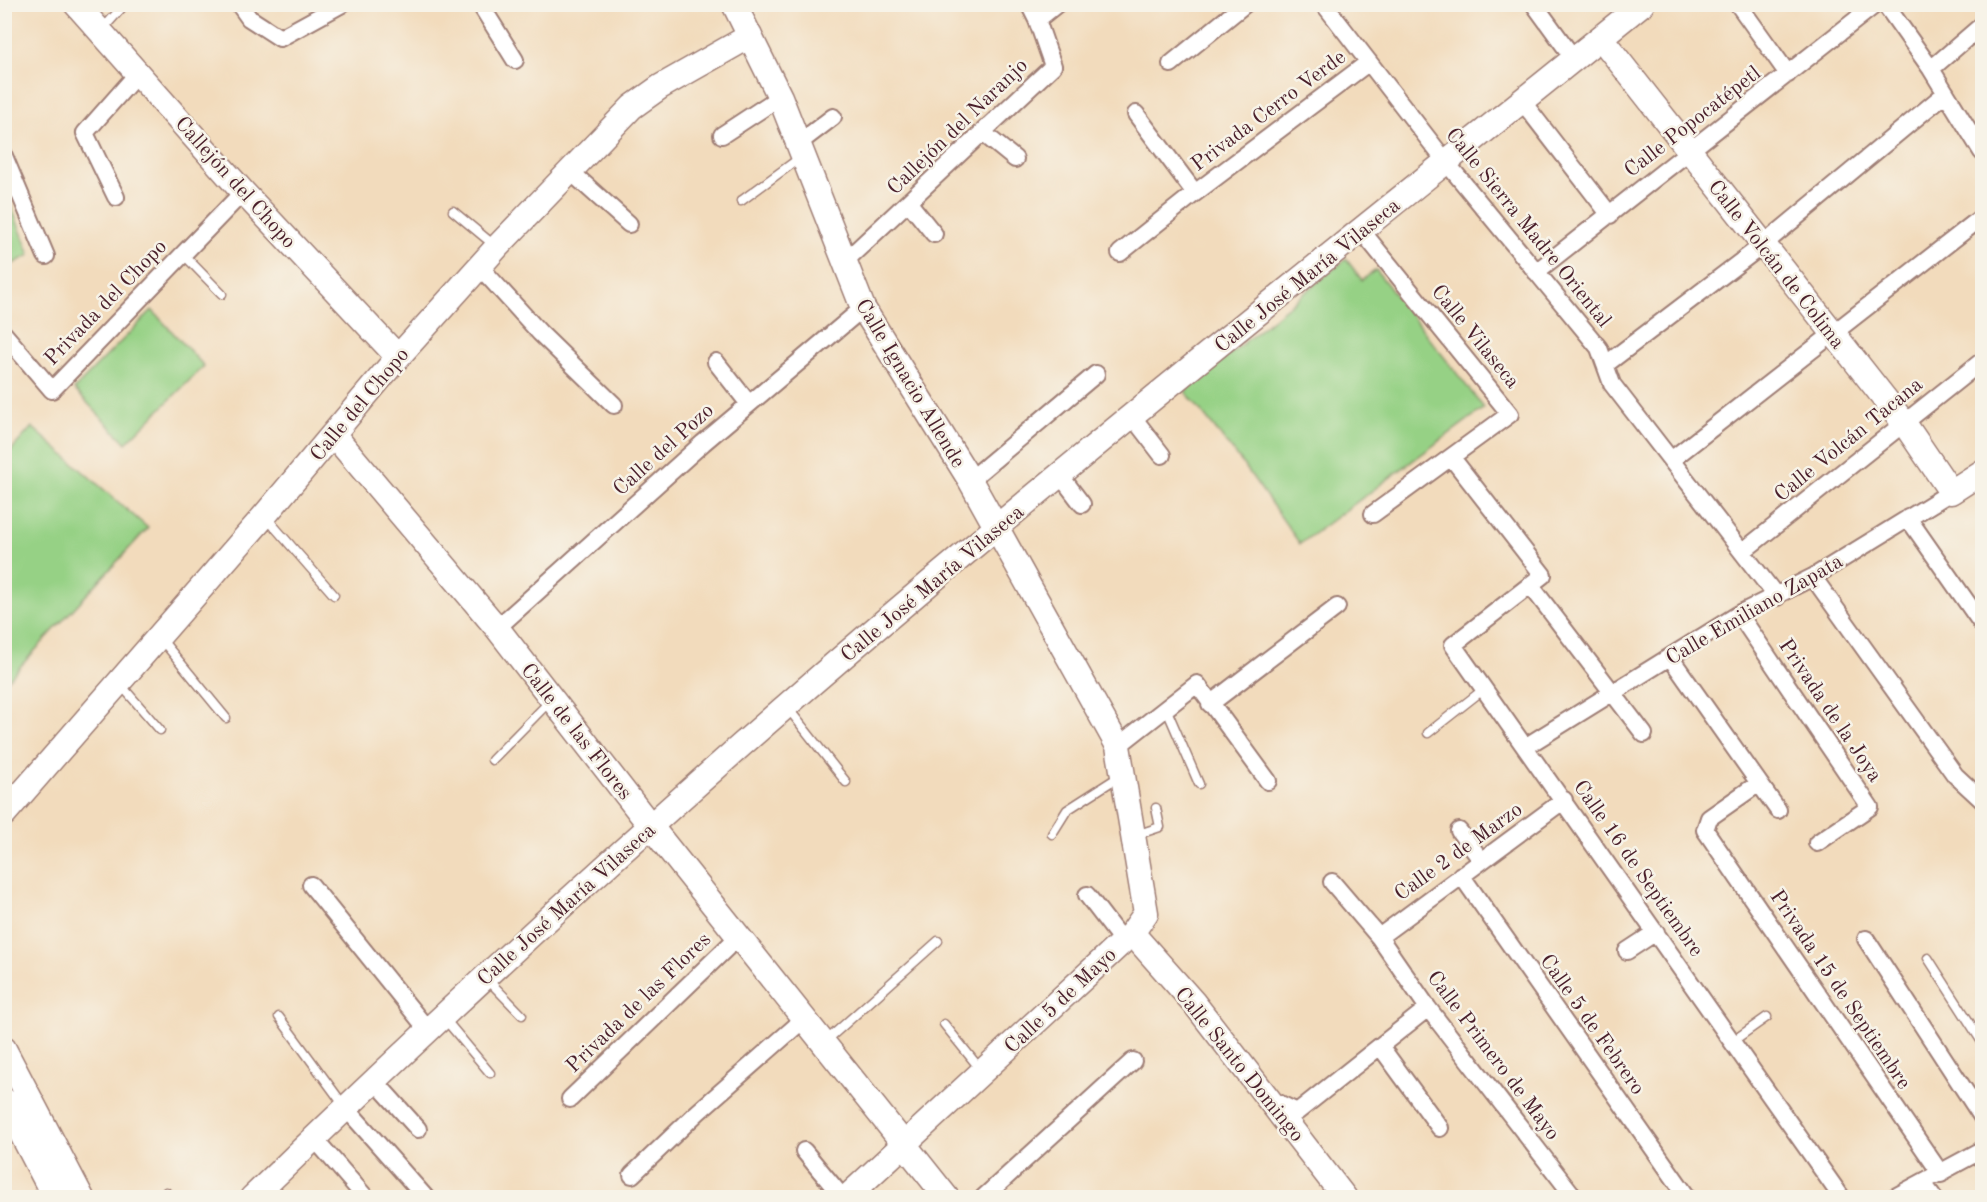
<svg xmlns="http://www.w3.org/2000/svg" width="1987" height="1202" viewBox="0 0 1987 1202" font-family="'Old Standard TT',serif">
  <style>
    .green { fill: #96d185; stroke: #707858; stroke-width: 1.5 }
    .lines { fill: none; stroke-linecap: round; stroke-linejoin: round }
    .lane-casing { stroke: #9e7d74; stroke-width: 11 }
    .street-casing { stroke: #9e7d74; stroke-width: 20 }
    .secondary-casing { stroke: #9e7d74; stroke-width: 27 }
    .lane { stroke: #fff; stroke-width: 8 }
    .street { stroke: #fff; stroke-width: 16 }
    .secondary { stroke: #fff; stroke-width: 24 }
    .labels { text-anchor: middle; stroke-width: 5; stroke-linejoin: round; paint-order: stroke }
    .street-label { font-size: 21px; fill: #4a1f2b; stroke: #f7f3e8 }
  </style>
  <rect width="100%" height="100%" fill="#f7f3e8"/>
  <filter id="ink" filterUnits="userSpaceOnUse"><feTurbulence type="fractalNoise" baseFrequency=".0167" numOctaves="2"/><feDisplacementMap in="SourceGraphic" scale="12" xChannelSelector="R" yChannelSelector="G"/><feConvolveMatrix kernelMatrix="1 2 1 2 8 2 1 2 1" color-interpolation-filters="sRGB"/></filter>
  <filter id="wash" filterUnits="userSpaceOnUse"><feTurbulence type="fractalNoise" baseFrequency=".008" numOctaves="4" result="noise"/><feDisplacementMap in="SourceGraphic" scale="24" xChannelSelector="R" yChannelSelector="G"/><feGaussianBlur stdDeviation="1.35" result="paint"/><feColorMatrix in="noise" values="0 0 0 0 0 0 0 0 0 0 0 0 0 0 0 0 0 1.4 0 .05"/><feComposite in="paint" operator="in"/></filter>
  <g filter="url(#wash)">
    <rect width="100%" height="100%" fill="#f2dbbc"/>
    <path class="green" d="M5,190L30,255L5,268H4Z
      M1346,259L1362,280L1376,270L1484,408L1300,544L1244,465L1185,391Z
      M152,310L204,366L126,443L74,389Z
      M32,427L148,528L5,683V457Z"/>
  </g>
  <g filter="url(#ink)">
    <g class="lines">
      <defs>
        <path id="lane" d="M101,31L125,4
          M741,201L801,157
          M453,211L494,245
          M183,254L222,294
          M265,516L334,595
          M161,639L226,718
          M121,685L160,730
          M787,707L846,782
          M1166,708L1199,784
          M1428,733L1484,689
          M492,760L550,701
          M1052,834L1067,810L1120,776
          M1136,835L1160,827L1156,808
          M1928,958L1982,1042
          M487,979L522,1015
          M279,1017L345,1107
          M444,1018L490,1073
          M944,1024L981,1070
          M826,1041L938,941
          M1733,1041L1767,1017
          M166,1192L171,1198"/>
        <path id="street" d="M239,4L249,18L280,38L342,4
          M480,4L515,60
          M1324,4L1446,162L1599,348L1612,384L1777,597
          M1534,4L1574,59
          M1738,4L1788,74
          M1885,4L1931,69L1982,152
          M1037,20L1057,4
          M1171,64L1245,4
          M1931,69L1982,25
          M1522,101L1610,215
          M1136,114L1195,193
          M983,133L1015,159
          M722,135L780,97
          M799,143L833,117
          M4,156L46,256
          M570,171L629,224
          M116,197L85,133L138,73
          M909,203L934,234
          M1361,230L1510,414L1373,514
          M1120,253L1195,193L1369,62
          M843,263L1053,66L1037,20L1029,4
          M479,266L540,333L614,405
          M1536,272L1876,4
          M4,334L52,390L243,192
          M716,362L749,404
          M1605,365L1764,244L1946,93
          M1132,416L1162,455
          M1452,458L1543,575L1453,645L1842,1198
          M1671,460L1982,217
          M1060,475L1082,504
          M970,480L1096,374
          M1908,518L1982,624
          M1742,552L1982,361
          M1813,577L1955,775L1982,800
          M1531,586L1644,734
          M1739,614L1870,807L1817,843
          M497,628L703,443L863,308
          M1670,657L1778,810
          M1210,704L1337,607
          M1118,746L1197,684L1268,781
          M1525,747L1739,614L1813,577L1951,492
          M1759,783L1709,818L1705,830L1941,1174
          M1459,831L1482,861
          M1461,875L1688,1198
          M1332,882L1379,937L1428,1008L1575,1198
          M311,885L427,1029
          M1087,895L1123,942
          M1379,937L1564,800
          M1866,939L1982,1117
          M1627,951L1656,932
          M1380,1046L1440,1128
          M374,1080L418,1129
          M570,1099L738,937
          M1272,1100L1297,1112L1428,1008
          M346,1108L426,1198
          M314,1138L366,1198
          M804,1151L843,1198
          M632,1175L698,1112L804,1019
          M1923,1183L1934,1198
          M983,1198L1133,1061
          M1893,1198L1982,1150"/>
        <path id="secondary" d="M76,4L243,192L398,357
          M734,4L780,97L863,308L970,480L1118,746L1146,913L1132,933L846,1198
          M1601,38L1904,423L1951,492L1982,472
          M333,434L497,628L652,828L947,1198
          M4,814L265,515L398,357L497,247L632,107L660,87L750,36
          M1132,933L1194,1003L1345,1198
          M4,1049L82,1198
          M4,1100L55,1198
          M252,1198C493,965 740,739 998,526C1210,349 1427,178 1642,4"/>
      </defs>
      <use href="#lane" class="lane-casing"/>
      <use href="#street" class="street-casing"/>
      <use href="#secondary" class="secondary-casing"/>
      <use href="#lane" class="lane"/>
      <use href="#street" class="street"/>
      <use href="#secondary" class="secondary"/>
    </g>
  </g>
  <g class="labels">
    <g class="street-label">
      <text transform="translate(1268 110) rotate(-37)" y="7">Privada Cerro Verde</text>
      <text transform="translate(1692 121) rotate(-38)" y="7">Calle Popocatépetl</text>
      <text transform="translate(957 126) rotate(-44)" y="7">Callejón del Naranjo</text>
      <text transform="translate(236 182) rotate(48)" y="7">Callejón del Chopo</text>
      <text transform="translate(1529 227) rotate(51)" y="7">Calle Sierra Madre Oriental</text>
      <text transform="translate(1777 264) rotate(52)" y="7">Calle Volcán de Colima</text>
      <text transform="translate(1307 275) rotate(-39)" y="7">Calle José María Vilaseca</text>
      <text transform="translate(105 302) rotate(-46)" y="7">Privada del Chopo</text>
      <text transform="translate(1476 336) rotate(51)" y="7">Calle Vilaseca</text>
      <text transform="translate(911 383) rotate(59)" y="7">Calle Ignacio Allende</text>
      <text transform="translate(359 404) rotate(-50)" y="7">Calle del Chopo</text>
      <text transform="translate(1848 439) rotate(-39)" y="7">Calle Volcán Tacana</text>
      <text transform="translate(663 449) rotate(-42)" y="7">Calle del Pozo</text>
      <text transform="translate(932 583) rotate(-40)" y="7">Calle José María Vilaseca</text>
      <text transform="translate(1754 609) rotate(-30)" y="7">Calle Emiliano Zapata</text>
      <text transform="translate(1831 710) rotate(56)" y="7">Privada de la Joya</text>
      <text transform="translate(577 731) rotate(52)" y="7">Calle de las Flores</text>
      <text transform="translate(1458 851) rotate(-36)" y="7">Calle 2 de Marzo</text>
      <text transform="translate(1639 868) rotate(55)" y="7">Calle 16 de Septiembre</text>
      <text transform="translate(566 904) rotate(-42)" y="7">Calle José María Vilaseca</text>
      <text transform="translate(1841 989) rotate(56)" y="7">Privada 15 de Septiembre</text>
      <text transform="translate(1060 1000) rotate(-43)" y="7">Calle 5 de Mayo</text>
      <text transform="translate(638 1002) rotate(-44)" y="7">Privada de las Flores</text>
      <text transform="translate(1593 1024) rotate(55)" y="7">Calle 5 de Febrero</text>
      <text transform="translate(1494 1055) rotate(53)" y="7">Calle Primero de Mayo</text>
      <text transform="translate(1240 1064) rotate(51)" y="7">Calle Santo Domingo</text>
    </g>
  </g>
  <rect width="1987" height="1202" fill="none" stroke="#f7f3e8" stroke-width="24"/>
</svg>
